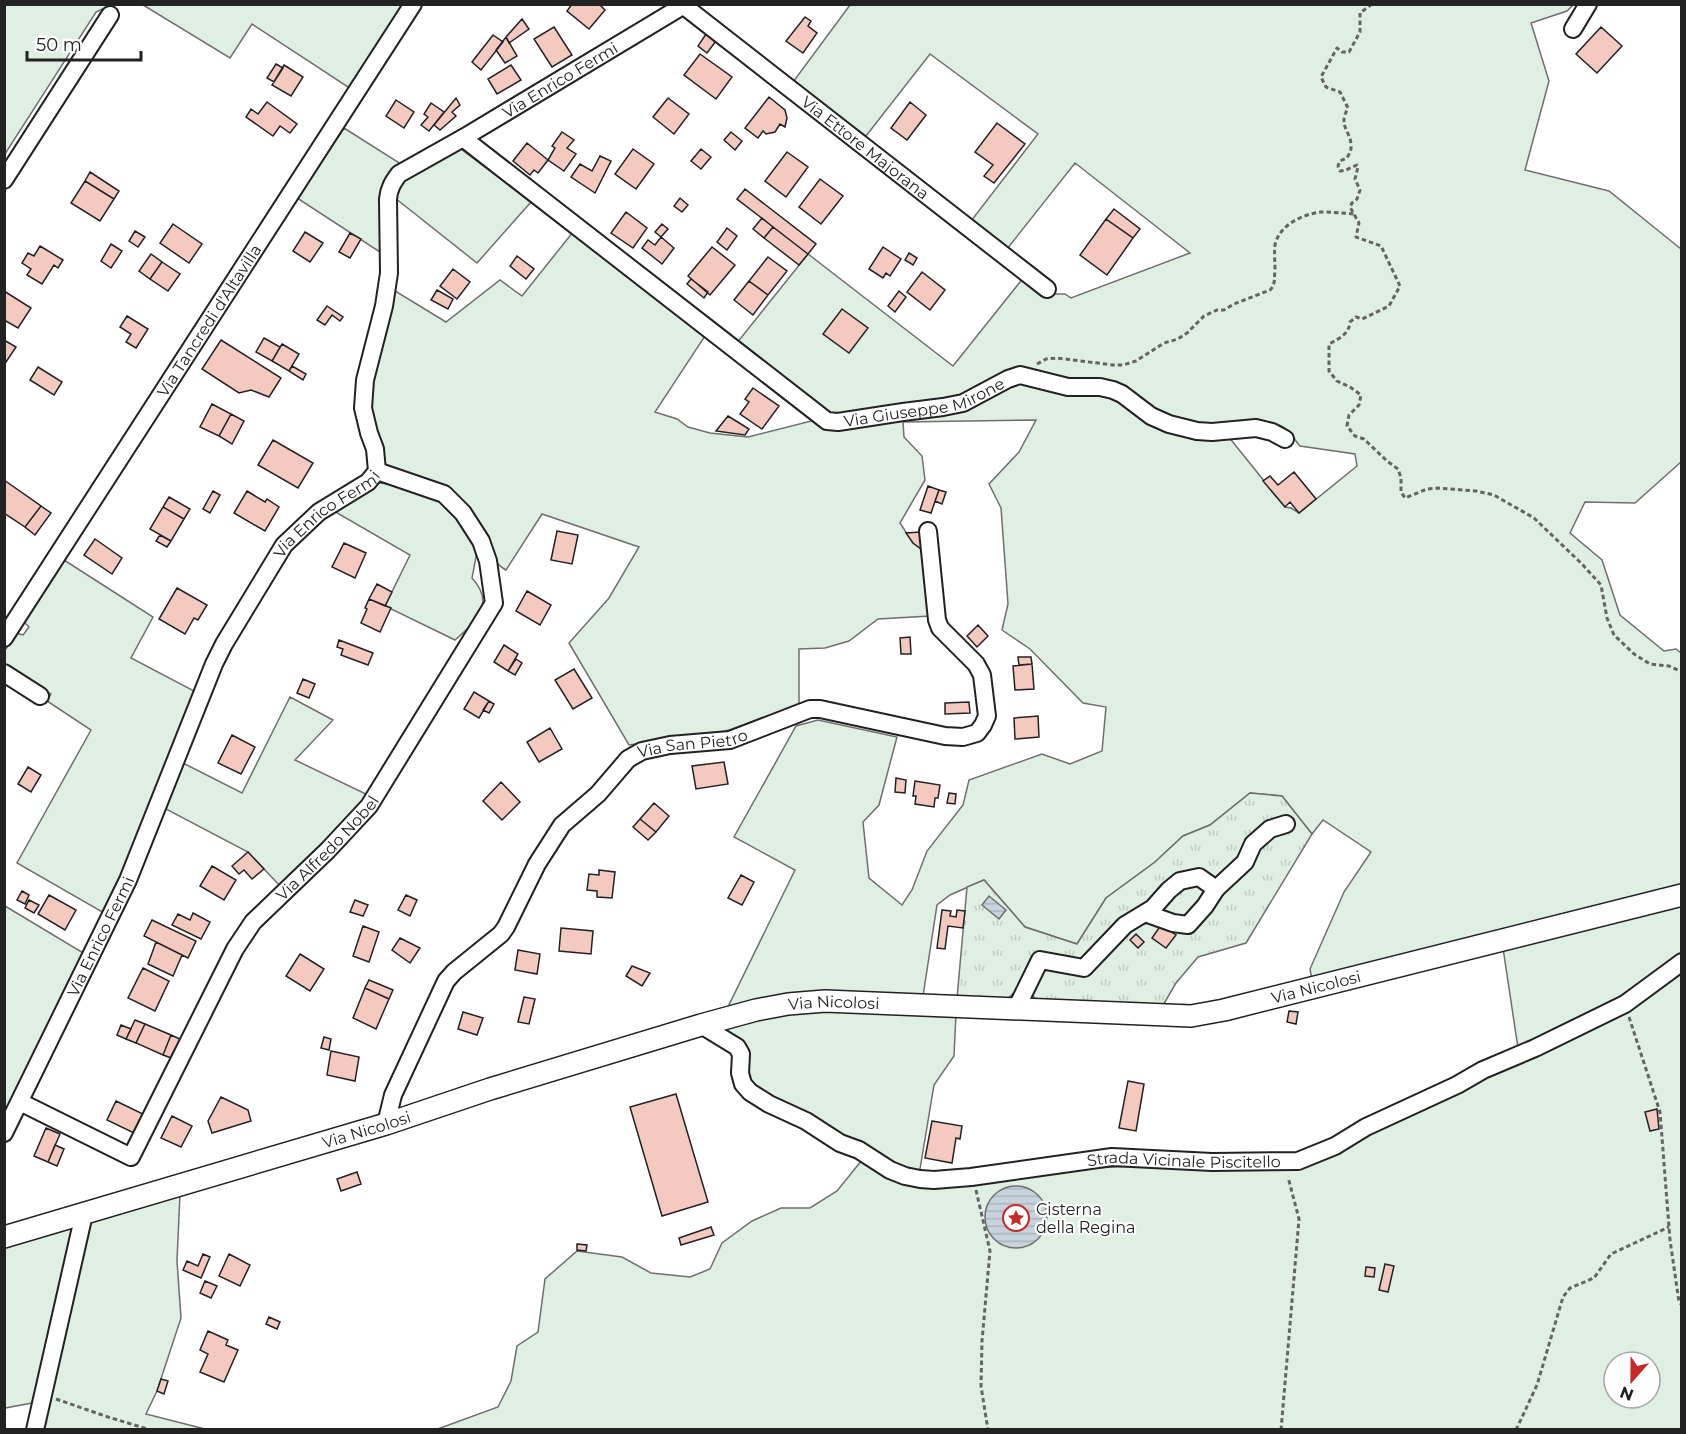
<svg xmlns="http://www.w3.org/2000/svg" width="1686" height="1434" viewBox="0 0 1686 1434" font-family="Montserrat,sans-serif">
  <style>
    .grass { fill: #e0efe3; stroke: #6f6f6f; stroke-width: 1.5; fill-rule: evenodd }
    .park { fill: url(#park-tufts); stroke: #6f6f6f; stroke-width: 1.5 }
    .water { fill: url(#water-rules); stroke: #6f6f6f; stroke-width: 1.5 }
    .building { fill: #f3c9c0; stroke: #222; stroke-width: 1.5 }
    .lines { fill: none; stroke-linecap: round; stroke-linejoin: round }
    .minor-casing { stroke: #222; stroke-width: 20 }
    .major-casing { stroke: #222; stroke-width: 24 }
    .path { stroke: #646464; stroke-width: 3; stroke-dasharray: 4.5 3; stroke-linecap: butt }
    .minor { stroke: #fff; stroke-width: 16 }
    .major { stroke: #fff; stroke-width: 21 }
    .labels { text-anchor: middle; stroke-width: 4.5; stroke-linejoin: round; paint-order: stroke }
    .street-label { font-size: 16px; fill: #222; stroke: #fff }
    .poi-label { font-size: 16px; fill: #222; stroke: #fff; text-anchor: start }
  </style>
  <defs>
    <pattern id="park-tufts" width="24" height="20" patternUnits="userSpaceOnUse" patternTransform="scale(1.5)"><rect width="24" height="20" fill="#e0efe3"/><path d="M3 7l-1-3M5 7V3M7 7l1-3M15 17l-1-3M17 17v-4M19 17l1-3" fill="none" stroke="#c0cdc2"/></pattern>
    <pattern id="water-rules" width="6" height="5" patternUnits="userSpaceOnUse" patternTransform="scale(1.5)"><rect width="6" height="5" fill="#c7d3dd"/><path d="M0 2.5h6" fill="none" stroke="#abb5bd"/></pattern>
  </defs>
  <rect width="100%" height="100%" fill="#fff"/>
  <path class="grass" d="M5,4L111,5L96,12L5,154Z
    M143,5H406L351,89L252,24L230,58Z
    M850,5H1573L1567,11L1531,23L1549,81L1525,170L1609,191L1681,249V462L1635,503L1585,502L1570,533L1602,560L1620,615L1664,651L1676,649L1681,653V886L1312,980L1310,969L1344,892L1371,852L1323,820L1312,834L1282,796L1250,793L1210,825L1183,836L1155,862L1106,898L1077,944L1025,927L984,880L950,895L937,905L923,996C883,994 836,989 797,993C772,996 749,1005 725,1013L795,870L734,837L796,726L818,720L897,737L879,805L863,822L869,878L902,905L912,890L927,851L963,805L969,780L1042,754L1070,764L1102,751L1106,707L1083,703L1030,649L1002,630L1008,604L1001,508L989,484L1019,452L1036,420L903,422L904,437L922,456L925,480L900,523L913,543L921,549L930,616L878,619L849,641L825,648L799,649V705L726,731L629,745L569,643L609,598L639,547L542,514L506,570C490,562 486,539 476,525C468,513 457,498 445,490C427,479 405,472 385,465L367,399L369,381L390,311L392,289L446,322L500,280L522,296L573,232L705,336L655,412L677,419L688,427L710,433L748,437L815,420L824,424L838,426L943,410L964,406L1008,383L1019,379L1067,391L1093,390L1110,394L1120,399L1147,419L1173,429L1213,436H1228L1285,507L1291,508L1299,513L1357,466L1355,454L1300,446C1295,441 1292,433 1286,429C1260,410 1225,432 1196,426C1182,424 1166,421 1153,413C1136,402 1122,388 1102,383C1090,379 1078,384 1066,382C1043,380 1027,367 1004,376C982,385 965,399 941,404C906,410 869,412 833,418L736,344L808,254L953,366L1024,277L1043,294H1065L1071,298L1190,253L1075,163L1007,249L971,221L1038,134L930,54L866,136L793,82Z
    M344,128L401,164L383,254L297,198Z
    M461,149L531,202L477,263L395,198L398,186L407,177Z
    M380,483L397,485L436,497L454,511L475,547L476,557L472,578C496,604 476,622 455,640L385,606L410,555L332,510L373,485Z
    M64,560L153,617L131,658L196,692L121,877L104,913L17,863L91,730L47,701L51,694L5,665L4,652L16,633L23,635L29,627L24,622Z
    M290,697L333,720L295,760L368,795L358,808L281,887L248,852L164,808L183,763L242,793Z
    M1681,903L1682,953L1679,956L1617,998L1518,1048L1503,948Z
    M5,906L85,954L5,1115Z
    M1681,973V1429L435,1430L498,1407L511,1381L517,1346L538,1332L545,1279L577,1251L622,1257L651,1273L690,1277L710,1269L722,1243L752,1221L781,1208H810L837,1191L862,1160L895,1178L1152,1165L1333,1153L1466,1086L1635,1006ZM1614,1362H1650V1398H1614Z
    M818,1009L956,1014L954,1056L934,1085L919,1175L829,1133L756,1091L716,1029L792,1011Z
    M180,1194L177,1261L181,1318L157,1391L146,1414L205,1429L44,1430L51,1399L49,1389L86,1221Z
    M78,1223L32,1403L5,1408V1245Z"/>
  <path class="park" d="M1250,793L1282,796L1312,834L1246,943L1198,957L1176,983L1162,1007L1039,1002L1028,991L1018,989L1005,1001L957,998L967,887L984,880L1025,927L1077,944L1106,898L1155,862L1183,836L1210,825Z"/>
  <path class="water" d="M989,896L1006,910L999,919L982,905Z
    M985 1217a31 31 0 1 1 62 0a31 31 0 1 1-62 0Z"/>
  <path class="building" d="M572,4H599L605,10L589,29L567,11Z
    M805,17L811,21L808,26L817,33L803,53L786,41Z
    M522,19L529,29L509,43L506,37Z
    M554,27L572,55L552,67L534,39Z
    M1601,27L1622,46L1597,73L1576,54Z
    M706,34L716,41L707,53L698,46Z
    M493,35L503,42L481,70L472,62Z
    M506,37L517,56L505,63L496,50Z
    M700,54L732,77L716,99L684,75Z
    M276,64L283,68L274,82L267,78Z
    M284,65L303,77L291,96L272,85Z
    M511,65L521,80L497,94L488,79Z
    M769,97L785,110L787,118L785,127L780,124L775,132L766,134L763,131L758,138L745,128Z
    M456,98L460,105L452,112L456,116L440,130L434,125Z
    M668,98L689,114L674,134L653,117Z
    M396,100L414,112L404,128L386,116Z
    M267,102L297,124L290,133L280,126L273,136L246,117L251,109L258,114Z
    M910,102L926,115L907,140L891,128Z
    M431,103L444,112L429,131L421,125L428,117L424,114Z
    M997,123L1025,144L994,183L984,176L993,165L975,152Z
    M562,132L574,140L567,148L576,154L564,171L548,160L555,148L552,146Z
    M731,132L742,141L735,150L724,140Z
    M527,143L548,160L538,173L534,170L530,175L513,161Z
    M633,149L654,164L636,189L615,174Z
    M701,149L711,157L701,169L691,161Z
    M787,152L808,167L786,197L765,181Z
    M600,156L611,161L595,193L571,177L580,164L592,171Z
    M90,172L119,191L114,199L85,181Z
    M820,179L843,196L821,224L799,207Z
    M85,181L114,199L100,221L71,203Z
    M745,189L816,244L808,254L737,199Z
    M680,198L688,205L682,212L674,206Z
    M1114,209L1140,229L1133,238L1106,219Z
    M626,212L647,228L633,248L611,233Z
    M762,218L773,227L764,238L753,229Z
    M1106,219L1133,238L1107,275L1080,255Z
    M173,224L202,244L189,263L160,243Z
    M662,224L668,229L661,237L655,232Z
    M773,227L808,254L799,265L764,238Z
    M727,228L737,236L727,250L717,242Z
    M135,231L145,237L138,247L129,241Z
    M305,232L323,243L310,262L293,251Z
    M350,233L361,239L350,258L339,252Z
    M661,237L674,248L662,264L642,248L648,240L655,245Z
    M111,244L122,251L111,268L101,261Z
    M40,246L63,260L58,268L54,265L42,284L27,275L31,269L22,263L28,253L34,256Z
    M712,247L735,265L710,295L688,276Z
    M883,247L901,259L890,276L886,273L883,278L869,269Z
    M909,253L917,258L913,265L905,260Z
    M151,254L162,262L150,279L139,271Z
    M517,256L534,269L526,279L510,266Z
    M768,257L787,271L768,295L749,281Z
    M162,262L180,274L168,291L150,279Z
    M453,269L470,282L457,299L440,286Z
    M922,272L945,290L930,310L907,292Z
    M691,279L708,292L704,298L687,284Z
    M749,281L768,295L753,315L734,300Z
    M437,290L453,299L448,309L431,300Z
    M4,291L31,308L18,328L4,320Z
    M899,291L906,297L895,312L888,306Z
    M327,306L343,317L340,321L332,315L325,325L317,320Z
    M842,309L868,328L849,353L823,334Z
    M127,316L148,329L136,348L126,342L131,334L120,327Z
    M264,338L280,347L272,361L256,352Z
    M4,340L16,347L6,362L4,361Z
    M221,340L281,378L269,397L251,390L239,393L202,369Z
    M282,344L299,354L289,371L272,361Z
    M292,366L306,374L303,380L289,371Z
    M38,367L62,382L54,395L30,380Z
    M753,388L779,406L762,429L740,414L749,402L745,399Z
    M212,404L231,414L219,436L200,427Z
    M231,414L244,421L232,444L219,436Z
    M728,416L749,429L745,435L716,431Z
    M273,440L313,463L298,488L258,465Z
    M1294,472L1316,499L1299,513L1290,502L1285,507L1263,481L1270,476L1278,485Z
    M4,480L41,506L25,527L4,513Z
    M928,486L939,490L931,513L920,510Z
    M939,490L946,492L942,504L935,501Z
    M213,491L220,495L210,513L203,509Z
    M247,491L265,502L267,499L279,507L265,531L234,513Z
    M169,497L190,509L184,519L163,507Z
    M41,506L51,513L35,535L25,527Z
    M163,507L184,519L171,541L150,529Z
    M557,531L578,535L572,564L551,560Z
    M920,532L921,549L913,543L906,533Z
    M160,535L171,541L167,547L156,541Z
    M95,539L122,558L112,574L84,555Z
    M344,543L366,553L355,578L332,567Z
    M377,584L392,592L385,606L369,599Z
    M177,588L207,605L198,620L194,618L185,634L159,619Z
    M527,591L551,605L540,625L516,611Z
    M369,599L391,608L380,632L361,623L367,609L365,608Z
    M978,625L988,636L977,647L967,636Z
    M910,637L911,654H901L900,638Z
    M339,640L373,653L368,665L341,655L343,649L337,647Z
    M504,645L518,654L508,671L494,662Z
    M1018,657H1031L1032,664L1019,665Z
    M516,659L522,663L515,675L508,671Z
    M1032,664L1034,689L1015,690L1013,666Z
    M574,669L592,698L573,709L555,680Z
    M303,679L315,684L309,698L297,693Z
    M474,692L489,701L479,718L464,709Z
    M489,701L494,704L489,713L483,710Z
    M969,702L970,713L945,714V703Z
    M1038,716L1039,737L1015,739L1014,718Z
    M550,728L562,749L539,762L527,742Z
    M232,735L255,747L241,774L218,763Z
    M724,762L728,784L696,789L692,766Z
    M28,767L41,775L31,792L18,784Z
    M896,778L906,780L905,793L895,792Z
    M915,781L940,785L938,798H935L934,807L915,804L916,796H913Z
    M501,782L520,802L502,820L483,801Z
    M949,793L956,794L955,804L947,803Z
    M654,803L669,816L656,832L640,819Z
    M640,819L656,832L648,840L633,827Z
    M248,852L264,869L252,879L244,870L239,874L232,866Z
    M212,866L236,880L224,900L200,886Z
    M599,870L615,872L612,898L597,897V891L587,890L589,874L599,875Z
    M741,875L754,882L742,905L728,898Z
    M22,891L29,895L25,904L17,900Z
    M49,895L76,910L65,930L38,914Z
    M406,895L417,900L410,916L398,910Z
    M29,900L39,905L34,913L25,908Z
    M355,900L368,905L363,916L350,912Z
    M942,910L951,911L950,916L956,917L957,910L965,911L963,928L948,926L945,949L937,948Z
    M193,913L210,922L201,939L172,925L178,914L190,920Z
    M152,920L196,941L188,958L144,936Z
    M1161,925L1176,935L1166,948L1152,938Z
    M363,926L379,932L369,962L353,956Z
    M561,928L593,931L591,954L559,951Z
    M1136,934L1144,942L1138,948L1130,940Z
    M400,938L420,948L410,963L392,950Z
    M156,942L182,955L173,976L148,964Z
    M518,950L540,954L537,974L515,970Z
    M300,954L324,969L310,991L286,976Z
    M632,966L650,973L642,986L626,976Z
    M143,968L169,981L155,1011L128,998Z
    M369,980L393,990L389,999L365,988Z
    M365,988L389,999L376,1029L353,1018Z
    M524,997L535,999L529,1024L518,1022Z
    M1289,1011L1298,1012L1296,1024L1287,1022Z
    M463,1012L483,1018L477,1035L458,1029Z
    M135,1020L145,1024L136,1043L126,1039Z
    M145,1024L171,1035L163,1055L136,1043Z
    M121,1025L131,1029L126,1039L117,1035Z
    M171,1035L182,1040L174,1059L163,1055Z
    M324,1037L331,1039L329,1050L321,1048Z
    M331,1051L359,1057L355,1081L327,1075Z
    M1128,1081L1144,1084L1136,1131L1119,1128Z
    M676,1094L708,1202L662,1216L630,1107Z
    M221,1097L248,1110L251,1121L212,1133L208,1121Z
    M116,1101L145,1115L136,1134L107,1120Z
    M1657,1109L1659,1129L1650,1131L1645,1112Z
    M172,1116L192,1126L181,1147L161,1138Z
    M932,1121L962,1126L960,1139L956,1138L952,1163L925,1158Z
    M46,1128L60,1134L48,1162L34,1156Z
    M55,1145L64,1149L57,1166L48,1162Z
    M357,1172L361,1184L341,1191L337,1179Z
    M711,1227L714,1235L681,1245L679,1238Z
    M577,1244L587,1245L586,1251L577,1250Z
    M203,1254L210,1257L201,1278L183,1270L187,1261L198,1266Z
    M229,1254L250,1265L240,1286L219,1276Z
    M1385,1264L1394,1266L1388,1292L1379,1290Z
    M1366,1267L1375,1268L1374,1277L1365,1276Z
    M205,1281L217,1286L211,1298L200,1293Z
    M269,1317L280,1322L277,1329L266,1324Z
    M208,1331L228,1340L226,1345L238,1350L224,1382L200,1372L208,1354L200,1350Z
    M161,1379L168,1381L164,1394L157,1391Z"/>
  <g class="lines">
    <defs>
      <g id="minor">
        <path id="s1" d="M684,6L1047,289"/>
        <path d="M1573,29L1588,4"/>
        <path id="s2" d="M463,138L827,421L838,422L903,412L943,407L963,403L1008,379L1020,375L1068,387H1100L1113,390L1122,394L1151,416L1169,424L1197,431L1212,432L1256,428L1272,432L1285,439"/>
        <path d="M4,180L110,15"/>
        <path id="s3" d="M4,638L413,4"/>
        <path d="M4,673L40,696"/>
        <path d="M1216,889L1245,862L1253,844L1270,829L1286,824"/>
        <path d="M1016,1009L1040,960L1084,968L1125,925L1153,908L1169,890L1180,881L1199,877L1216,889L1205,906L1188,925L1173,923L1145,913"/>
        <path id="s4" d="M701,1025L737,1047L741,1054L740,1073L743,1084L750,1092L769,1104L806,1121L840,1143L859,1150L890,1170L905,1176L920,1179L934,1180L971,1177L1112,1157L1212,1162L1298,1161L1335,1146L1366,1127L1457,1085L1483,1070L1535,1048L1625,1004L1682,962"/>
        <path id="s5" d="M20,1102L131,1157L235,949L253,922L328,850L369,806L494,603L488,561L481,541L463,513L444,494L377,471"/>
        <path id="s6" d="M386,1124L393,1095L446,981L454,972L501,934L506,927L537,864L562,825L598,794L628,759L642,751L670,745L730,740L810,709H820L945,736L963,737L977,733L983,725L987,716L982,675L976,664L940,628L937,620L928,531"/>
        <path id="s7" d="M4,1133L128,880L214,664L224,644L284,545L319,512L368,482L377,471L375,449L369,433L363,408L365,380L384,306L389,273L388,199C389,188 393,182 399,174L463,138L686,4"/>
        <path d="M35,1430L84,1214"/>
      </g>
      <g id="major">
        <path id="s8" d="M4,1237L386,1124L490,1089L701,1025L756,1010L788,1004L825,1001L1191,1016L1224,1010L1682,895"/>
      </g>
    </defs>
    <use href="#minor" class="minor-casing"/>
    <use href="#major" class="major-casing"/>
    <path class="path" d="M1372,4L1360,13V32L1349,52H1342L1337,48L1321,77L1326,87L1340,92L1348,108C1337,128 1352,130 1351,148C1351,151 1349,154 1347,158L1340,161L1338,166L1340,171L1346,170L1357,165L1358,167L1355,179L1360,190L1357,199L1352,203L1350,207L1359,223L1356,237L1381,246L1400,286L1389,306L1362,319L1356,317L1350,322C1349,334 1340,338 1329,344V371L1337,381L1350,387L1361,395L1359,405L1349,415L1347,426L1355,436L1364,439L1387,461L1398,469L1401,478V492L1405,498L1427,489L1438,488L1476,491L1494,495L1534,518L1582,564L1601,585L1607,618L1614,635L1634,654L1650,664L1669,666L1682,672
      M1037,364L1046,359L1057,358L1113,365H1123L1136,361L1164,343L1178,339L1187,333L1204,316L1217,310H1224L1234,304L1270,290C1276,284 1274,277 1275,269C1275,261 1274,253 1275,245C1279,225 1303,214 1321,212C1332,212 1343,213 1354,214
      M1629,1017L1660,1112L1670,1240L1679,1302L1682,1305
      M976,1190L990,1251L982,1341L981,1386L988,1430
      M56,1399L108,1417L151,1430
      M1281,1430L1299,1219L1288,1177
      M1516,1430L1537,1385L1563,1297L1570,1288L1594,1278L1611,1254L1669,1227"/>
    <use href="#minor" class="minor"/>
    <use href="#major" class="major"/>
  </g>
  <defs>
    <symbol id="sight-ring" viewBox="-11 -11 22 22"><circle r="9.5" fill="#fff" stroke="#c62828" stroke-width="1.5"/><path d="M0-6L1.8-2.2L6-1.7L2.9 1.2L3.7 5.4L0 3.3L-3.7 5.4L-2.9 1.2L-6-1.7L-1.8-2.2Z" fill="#c62828"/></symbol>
  </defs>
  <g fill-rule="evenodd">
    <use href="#sight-ring" x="1001" y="1203" width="30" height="30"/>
  </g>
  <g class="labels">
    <g class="street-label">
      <text dy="6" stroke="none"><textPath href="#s7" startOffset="1263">Via Enrico Fermi</textPath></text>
      <text dy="6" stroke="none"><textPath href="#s1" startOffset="230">Via Ettore Majorana</textPath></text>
      <text dy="6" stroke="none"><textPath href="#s3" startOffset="378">Via Tancredi d'Altavilla</textPath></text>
      <text dy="6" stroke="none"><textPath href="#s2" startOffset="561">Via Giuseppe Mirone</textPath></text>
      <text dy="6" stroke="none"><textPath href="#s7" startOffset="705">Via Enrico Fermi</textPath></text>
      <text dy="6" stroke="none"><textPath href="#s6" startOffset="514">Via San Pietro</textPath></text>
      <text dy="6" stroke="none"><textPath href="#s5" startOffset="494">Via Alfredo Nobel</textPath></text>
      <text dy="6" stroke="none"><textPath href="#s7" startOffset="219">Via Enrico Fermi</textPath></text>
      <text dy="6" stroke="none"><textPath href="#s8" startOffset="1350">Via Nicolosi</textPath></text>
      <text dy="6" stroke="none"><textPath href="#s8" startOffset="864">Via Nicolosi</textPath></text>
      <text dy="6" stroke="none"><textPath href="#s8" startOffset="378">Via Nicolosi</textPath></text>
      <text dy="6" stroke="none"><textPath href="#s4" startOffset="549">Strada Vicinale Piscitello</textPath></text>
    </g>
    <g class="poi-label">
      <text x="1036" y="1215">Cisterna<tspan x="1036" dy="18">della Regina</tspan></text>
    </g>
  </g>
  <rect width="1686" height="1434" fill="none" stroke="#222222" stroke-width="12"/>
  <g transform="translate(1632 1380) rotate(201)"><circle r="28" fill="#ffffff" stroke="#a7a7a7" stroke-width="1.5"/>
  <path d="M0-4.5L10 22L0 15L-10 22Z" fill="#c62828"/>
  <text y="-9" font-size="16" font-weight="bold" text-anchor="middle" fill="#222222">N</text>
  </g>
  <path d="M27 51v9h114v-9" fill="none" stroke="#222222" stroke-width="3"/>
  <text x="36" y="51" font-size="18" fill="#222222" stroke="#ffffff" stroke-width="4.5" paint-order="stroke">50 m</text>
</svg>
